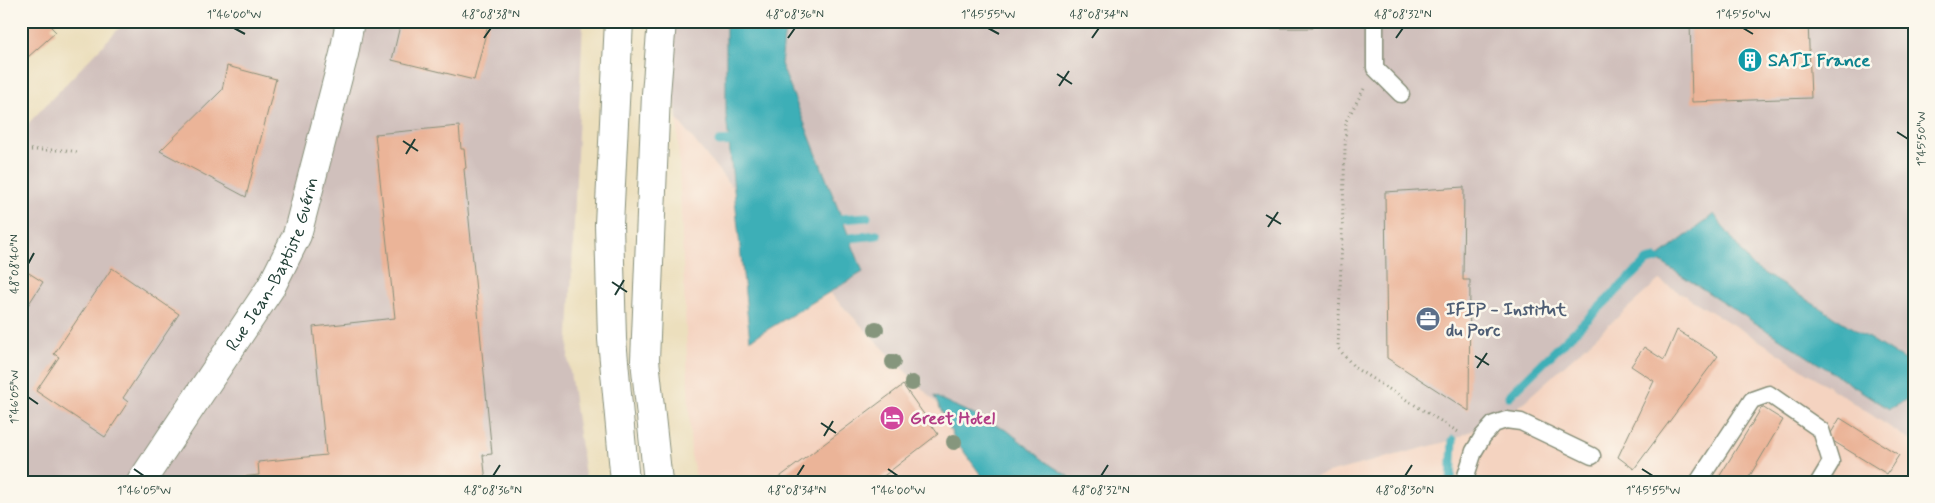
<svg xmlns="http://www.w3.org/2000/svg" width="1935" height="503" viewBox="0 0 1935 503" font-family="Mynerve,sans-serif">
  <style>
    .built { fill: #f4d3c0 }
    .industrial { fill: #d0c0bc }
    .water { fill: #3eafb7; stroke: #2e7676 }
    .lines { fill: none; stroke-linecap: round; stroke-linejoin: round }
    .stream { stroke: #3eafb7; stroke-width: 9 }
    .building { fill: #ebb498 }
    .service-casing { stroke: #868e78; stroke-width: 19 }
    .minor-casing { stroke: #868e78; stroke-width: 30 }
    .primary-casing { stroke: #868e78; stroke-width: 30 }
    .path { stroke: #868e78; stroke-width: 3; stroke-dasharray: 1 4; stroke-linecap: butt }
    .service { stroke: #fff; stroke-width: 16 }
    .minor { stroke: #fff; stroke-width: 28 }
    .primary { stroke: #fff; stroke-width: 28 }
    .tree { fill: #86967d }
    .ticks { fill: none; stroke: #1f3d34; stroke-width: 2 }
    .labels { text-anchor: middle; stroke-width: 5; stroke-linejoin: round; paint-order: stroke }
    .culture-label { font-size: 18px; font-weight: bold; fill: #0d838f; stroke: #fbf7ec; text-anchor: start }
    .street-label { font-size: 18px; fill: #1f3d34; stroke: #fbf7ec }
    .service-label { font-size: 18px; font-weight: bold; fill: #4e5e75; stroke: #fbf7ec; text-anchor: start }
    .hotel-label { font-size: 18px; font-weight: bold; fill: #b23c85; stroke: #fbf7ec; text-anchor: start }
    .neatline { fill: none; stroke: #1f3d34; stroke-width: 2 }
    .ticks-label { font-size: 12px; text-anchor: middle; fill: #1f3d34 }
  </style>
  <rect width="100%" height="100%" fill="#fbf7ec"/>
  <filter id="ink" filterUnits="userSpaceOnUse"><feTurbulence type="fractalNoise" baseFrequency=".02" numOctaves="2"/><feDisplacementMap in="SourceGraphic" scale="10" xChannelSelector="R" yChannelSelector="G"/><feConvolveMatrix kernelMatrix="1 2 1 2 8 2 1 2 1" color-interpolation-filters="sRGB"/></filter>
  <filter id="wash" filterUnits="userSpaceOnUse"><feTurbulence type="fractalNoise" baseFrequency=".0096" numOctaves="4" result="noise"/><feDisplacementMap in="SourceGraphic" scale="20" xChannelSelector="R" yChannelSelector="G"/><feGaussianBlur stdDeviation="1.12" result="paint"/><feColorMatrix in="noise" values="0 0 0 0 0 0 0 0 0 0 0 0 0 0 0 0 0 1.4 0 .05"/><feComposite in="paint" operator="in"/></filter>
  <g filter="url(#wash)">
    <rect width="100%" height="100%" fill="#ecdfbd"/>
    <path class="built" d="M677,119L752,212L1012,482H697L691,455Z
      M1659,280L1763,343L1914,443V482H1294L1453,440L1517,408Z"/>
    <path class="industrial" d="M126,21H583L568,358L586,482H21V131Z
      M666,21H1914V443L1763,343L1659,280L1517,408L1453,440L1294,482H1012L752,212L677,119Z"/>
    <path class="water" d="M726,21H786L781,64L863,272L750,340L726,115Z
      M1714,214L1752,266L1914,366V396L1889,409L1656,259Z
      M934,396L1008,431L1046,462L1077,482H986L954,438Z"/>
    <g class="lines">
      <path class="stream" d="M719,142L739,141
        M840,219L867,217
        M850,238L877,235
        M1509,396L1647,261L1656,259
        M1451,482L1453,440"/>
    </g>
    <g id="blocks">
      <path class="building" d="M21,21H58L51,27L56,32L28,57L23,52L21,54Z
        M401,21H489L474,80L392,60Z
        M1256,21H1313V28H1256Z
        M1690,21H1808L1811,98L1692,102Z
        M227,66L276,79L246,197L160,151L222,90Z
        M459,126L461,149H464L466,168L464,169L492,454L483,455L486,482H223L225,479L259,475L258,462L326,455L313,327L395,318L375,134Z
        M1464,187L1463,280H1470L1469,411L1387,358L1385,192Z
        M21,268L43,282L21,316Z
        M112,268L179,314L123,398L128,402L105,437L36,391L59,357L54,354Z
        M1677,330L1718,356L1634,469L1618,457L1654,381L1631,366L1644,347L1664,360Z
        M903,385L938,434L876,482H773Z
        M1762,407L1783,420L1748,479L1752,482H1716Z
        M1840,418L1899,455L1887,474L1828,438Z"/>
    </g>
  </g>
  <g filter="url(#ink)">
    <use href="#blocks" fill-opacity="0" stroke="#868e78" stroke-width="1"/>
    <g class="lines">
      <defs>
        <path id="service" d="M1375,21V68L1401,94
          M1464,482L1474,451L1483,436L1494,424L1506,420L1521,422L1592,456
          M1698,482L1752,400L1769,394L1821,430L1831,462L1819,482"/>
        <g id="minor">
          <path id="s1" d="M141,482L271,287L297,235L344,54L350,21"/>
        </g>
        <path id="primary" d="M619,21L609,224L612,339L625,482
          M658,482L645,360L656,94L662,21"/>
      </defs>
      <use href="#service" class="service-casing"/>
      <use href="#minor" class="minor-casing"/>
      <use href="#primary" class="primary-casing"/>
      <path class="path" d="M1364,89L1346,121L1338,348L1355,368L1460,433
        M21,150H66L77,152"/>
      <use href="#service" class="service"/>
      <use href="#minor" class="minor"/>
      <use href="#primary" class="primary"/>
    </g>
    <g class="tree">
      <circle cx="876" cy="329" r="8"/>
      <circle cx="893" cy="362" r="8"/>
      <circle cx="912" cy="383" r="8"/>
      <circle cx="954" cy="442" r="8"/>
    </g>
  </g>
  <path class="ticks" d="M234,28L245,34M988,28L999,34M1743,28L1753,34M484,38L491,28M788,38L795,28M1092,38L1099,28M1396,38L1403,28M1057,74L1072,84M1059,86L1069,71M1897,132L1908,139M403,141L418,151M406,154L415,139M1266,215L1281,224M1268,227L1278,212M28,264L34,253M612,282L627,292M615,295L624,280M1475,356L1489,365M1477,368L1487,353M28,397L38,404M821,423L836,433M824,436L833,421M134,469L144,476M888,469L898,476M1642,469L1653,476M493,476L500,465M797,476L804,465M1101,476L1108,465M1405,476L1412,465"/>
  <defs>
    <symbol id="building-disc" viewBox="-11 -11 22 22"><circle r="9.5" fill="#0f9aa8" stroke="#fbf7ec"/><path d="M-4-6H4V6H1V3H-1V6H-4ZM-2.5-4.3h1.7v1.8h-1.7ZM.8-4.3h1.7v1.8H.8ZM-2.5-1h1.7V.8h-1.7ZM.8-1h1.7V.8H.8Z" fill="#fff"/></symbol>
    <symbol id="office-disc" viewBox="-11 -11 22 22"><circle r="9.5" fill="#5c6f8a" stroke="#fbf7ec"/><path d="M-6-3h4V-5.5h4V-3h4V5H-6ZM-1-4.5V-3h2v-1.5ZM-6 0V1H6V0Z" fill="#fff"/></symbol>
    <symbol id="hotel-disc" viewBox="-11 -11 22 22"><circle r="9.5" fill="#d1479c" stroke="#fbf7ec"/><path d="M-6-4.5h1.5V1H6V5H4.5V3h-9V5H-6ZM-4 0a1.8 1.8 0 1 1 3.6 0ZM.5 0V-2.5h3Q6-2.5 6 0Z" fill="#fff"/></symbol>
  </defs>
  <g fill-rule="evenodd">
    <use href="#building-disc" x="1736" y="46" width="28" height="28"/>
    <use href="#office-disc" x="1414" y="305" width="28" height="28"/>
    <use href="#hotel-disc" x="878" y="404" width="28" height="28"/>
  </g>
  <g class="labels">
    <g class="culture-label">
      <text x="1768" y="66">SATI France</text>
    </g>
    <g class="street-label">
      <text dy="6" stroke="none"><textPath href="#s1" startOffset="256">Rue Jean-Baptiste Guérin</textPath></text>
    </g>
    <g class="service-label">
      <text x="1446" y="315">IFIP - Institut<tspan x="1446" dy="21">du Porc</tspan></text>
    </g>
    <g class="hotel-label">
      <text x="910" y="424">Greet Hotel</text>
    </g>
  </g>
  <rect width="1935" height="503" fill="none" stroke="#fbf7ec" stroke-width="55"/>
  <rect x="28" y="28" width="1880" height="448" class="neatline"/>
  <g class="ticks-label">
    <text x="234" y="18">1°46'00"W</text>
    <text x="491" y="18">48°08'38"N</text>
    <text x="795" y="18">48°08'36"N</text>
    <text x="988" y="18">1°45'55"W</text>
    <text x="1099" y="18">48°08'34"N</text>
    <text x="1403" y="18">48°08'32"N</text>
    <text x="1743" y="18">1°45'50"W</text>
    <text transform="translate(1921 139) rotate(-90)" y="4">1°45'50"W</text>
    <text transform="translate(14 264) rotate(-90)" y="4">48°08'40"N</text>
    <text transform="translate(14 397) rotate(-90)" y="4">1°46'05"W</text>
    <text x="144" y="494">1°46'05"W</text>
    <text x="493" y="494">48°08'36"N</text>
    <text x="797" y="494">48°08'34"N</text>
    <text x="898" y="494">1°46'00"W</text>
    <text x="1101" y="494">48°08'32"N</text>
    <text x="1405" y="494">48°08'30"N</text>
    <text x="1653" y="494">1°45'55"W</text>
  </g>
</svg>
